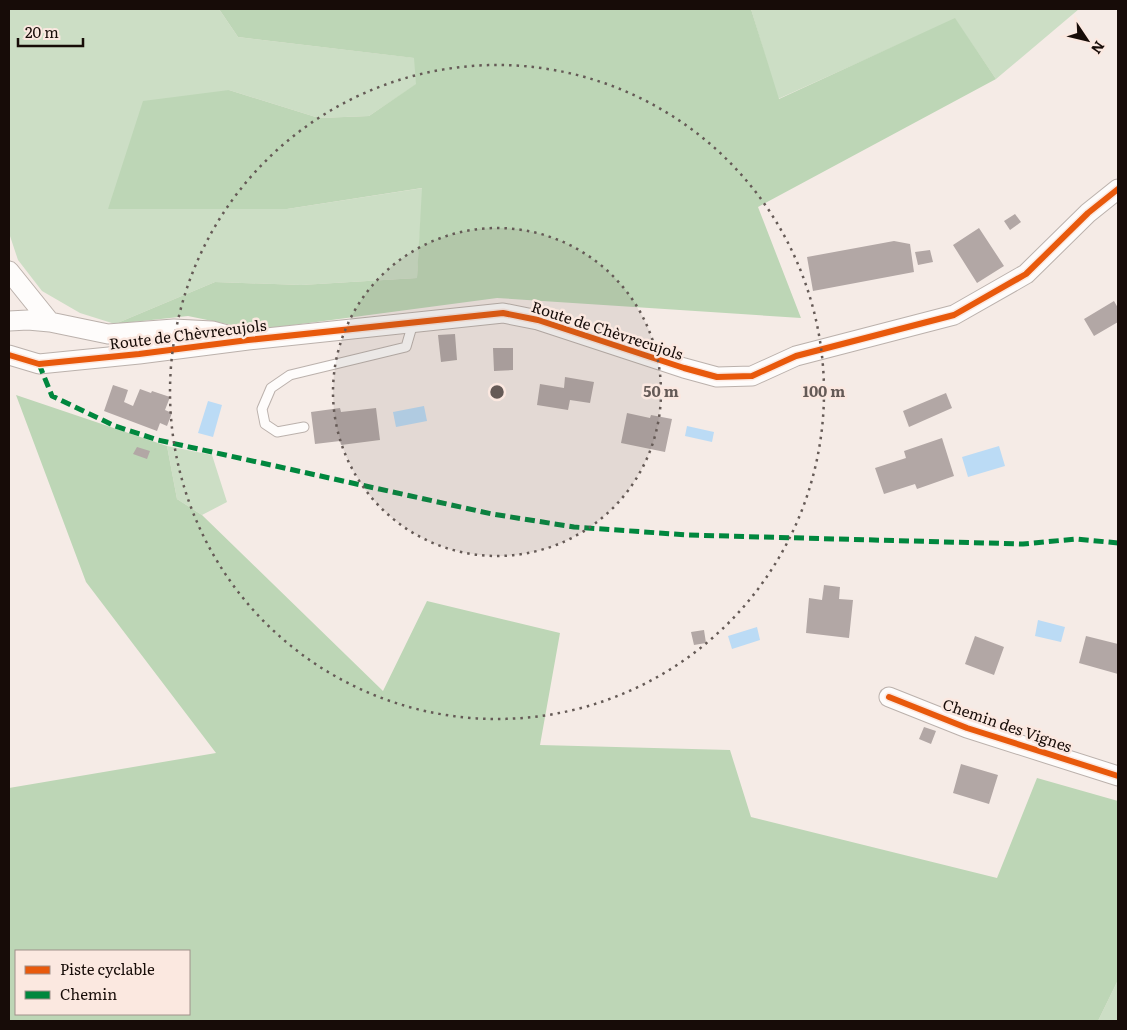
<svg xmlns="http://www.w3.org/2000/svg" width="1127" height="1030" viewBox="0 0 1127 1030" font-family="Literata,serif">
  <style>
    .green { fill: #ccdec5 }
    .forest { fill: #bdd6b6; fill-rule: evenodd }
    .water { fill: #bbdbf5 }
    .building { fill: #b2a7a5 }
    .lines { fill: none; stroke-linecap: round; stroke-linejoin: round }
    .service-casing { stroke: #bbb1ac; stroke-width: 11 }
    .minor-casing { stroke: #bbb1ac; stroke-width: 21 }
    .service { stroke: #fefcfb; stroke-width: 9 }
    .minor { stroke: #fefcfb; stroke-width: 19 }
    .quiet { stroke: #00873e; stroke-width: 5; stroke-dasharray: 10 5; stroke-linecap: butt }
    .cycleway-casing { stroke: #fbe8e0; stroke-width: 9 }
    .cycleway { stroke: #e8590c; stroke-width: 6 }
    .ring { fill: none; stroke: #655a56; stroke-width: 2.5; stroke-dasharray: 2.5 5 }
    .labels { text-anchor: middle; stroke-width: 5; stroke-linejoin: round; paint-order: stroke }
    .street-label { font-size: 15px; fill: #170c08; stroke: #fbe8e0 }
    .centre { fill: #655a56; stroke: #fbe8e0; stroke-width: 2.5 }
    .ring-label { font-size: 15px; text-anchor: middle; font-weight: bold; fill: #655a56; stroke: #fbe8e0; stroke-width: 5; stroke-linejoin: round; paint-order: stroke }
  </style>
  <rect width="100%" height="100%" fill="#f5ebe6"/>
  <path class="green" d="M9,9H219L238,37L415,58L417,84L369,116L319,118L229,90L108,209H287L423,188L417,278L301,285L215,282L115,324L80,313L42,291L18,260L9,233Z
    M751,9H1079L996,79L955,19L778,99Z
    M167,446L212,455L227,502L202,515L177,499Z
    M1118,980V1021H1098Z"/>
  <path class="forest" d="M219,9H751L779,99L955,18L996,79L758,207L801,318L497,298L256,330L188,316L115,324L215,282L301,285L417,278L422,188L287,209H108L143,101L229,90L319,118L369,116L416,84L414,58L238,37Z
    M16,395L167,446L177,499L202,515L383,691L427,601L560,633L540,745L730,750L751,817L997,878L1037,778L1118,801V980L1098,1021H9V788L216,753L86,582ZM16,951H189V1014H16Z"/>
  <path class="water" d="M208,401L222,405L213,437L198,433Z
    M424,406L427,421L396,427L393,412Z
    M687,426L714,432L712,442L685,436Z
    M999,446L1005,466L968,477L962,457Z
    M1038,620L1065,627L1061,642L1035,636Z
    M757,627L760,640L732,649L728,636Z"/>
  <path class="building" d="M1015,214L1021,222L1010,230L1004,221Z
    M979,228L1004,266L977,283L953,245Z
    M894,241L910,244L914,272L813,291L807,257Z
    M930,250L933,262L918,265L915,252Z
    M1114,301L1118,308V322L1094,336L1084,319Z
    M455,334L457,360L441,362L438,335Z
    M493,348H513V370L494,371Z
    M565,377L594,382L590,403L570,400L568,410L537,405L540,384L564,388Z
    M113,385L128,390L124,402L133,406L140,389L151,393L152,391L170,397L165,410L172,413L167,426L160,423L157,431L104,411Z
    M946,393L952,408L909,427L903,411Z
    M340,408L341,412L376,408L380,440L341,445L340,441L315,444L311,412Z
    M627,413L650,418L651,415L672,419L665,452L621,443Z
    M942,438L954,476L917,489L915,484L884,494L875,468L906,458L904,451Z
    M137,447L150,451L147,459L133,454Z
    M824,585L840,587L839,599L853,600L849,638L806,633L809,598L822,600Z
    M704,630L706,643L694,645L691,632Z
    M975,636L1004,647L994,675L965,664Z
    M1086,636L1118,644V674L1079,663Z
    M924,727L936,731L931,744L919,739Z
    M961,764L998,775L989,804L953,793Z"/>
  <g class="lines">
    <defs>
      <path id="service" d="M304,427L277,432L265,424L262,409L271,388L290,375L406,347L413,323"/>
      <path id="minor" d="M9,271L50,322L108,334L174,329L212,331L238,338
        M9,321L28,320L50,322
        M9,355L39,364L139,354L248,340L503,313L538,320L684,368L717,377L752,376L796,356L954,315L1026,274L1088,213L1118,189
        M889,697L967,728L1118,776"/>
    </defs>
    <use href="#service" class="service-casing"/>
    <use href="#minor" class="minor-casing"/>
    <use href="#service" class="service"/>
    <use href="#minor" class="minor"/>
    <path class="quiet" d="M39,364L52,396L115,426L158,440L492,514L574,527L688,535L1023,544L1076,539L1118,543"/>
    <defs>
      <path id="cycleway" d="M9,355L39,364L139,354L248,340L503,313L538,320L684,368L717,377L752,376L796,356L954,315L1026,274L1088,213L1118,189
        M889,697L967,728L1118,776"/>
    </defs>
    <use href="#cycleway" class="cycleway-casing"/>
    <use href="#cycleway" class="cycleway"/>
  </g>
  <circle cx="497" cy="392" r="164" fill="#655a56" fill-opacity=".12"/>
  <g class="ring">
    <circle cx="497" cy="392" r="164"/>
    <circle cx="497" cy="392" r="327"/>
  </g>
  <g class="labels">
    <g class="street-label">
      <text transform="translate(607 331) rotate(18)" y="5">Route de Chèvrecujols</text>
      <text transform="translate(188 335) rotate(-7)" y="5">Route de Chèvrecujols</text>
      <text transform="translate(1007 726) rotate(19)" y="5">Chemin des Vignes</text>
    </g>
  </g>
  <circle cx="497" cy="392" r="8" class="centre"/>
  <g class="ring-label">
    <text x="661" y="397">50 m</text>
    <text x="824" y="397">100 m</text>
  </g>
  <rect width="1127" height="1030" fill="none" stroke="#170c08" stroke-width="20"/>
  <rect x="15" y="950" width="175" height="65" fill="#fbe8e0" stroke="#a0908a"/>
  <rect x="25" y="966" width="25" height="8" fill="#e8590c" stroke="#a0908a"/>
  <text x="60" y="975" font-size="15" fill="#170c08">Piste cyclable</text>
  <rect x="25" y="991" width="25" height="8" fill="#00873e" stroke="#a0908a"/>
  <text x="60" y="1000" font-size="15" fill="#170c08">Chemin</text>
  <g transform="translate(1087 40) rotate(125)" stroke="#fbe8e0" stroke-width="4" paint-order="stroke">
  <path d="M0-4L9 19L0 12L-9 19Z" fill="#170c08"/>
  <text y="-8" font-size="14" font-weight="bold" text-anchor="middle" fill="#170c08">N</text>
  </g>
  <path d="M18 38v8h65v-8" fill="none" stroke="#170c08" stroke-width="2.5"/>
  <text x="25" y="38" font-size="15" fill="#170c08" stroke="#fbe8e0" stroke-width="4" paint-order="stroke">20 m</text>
</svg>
